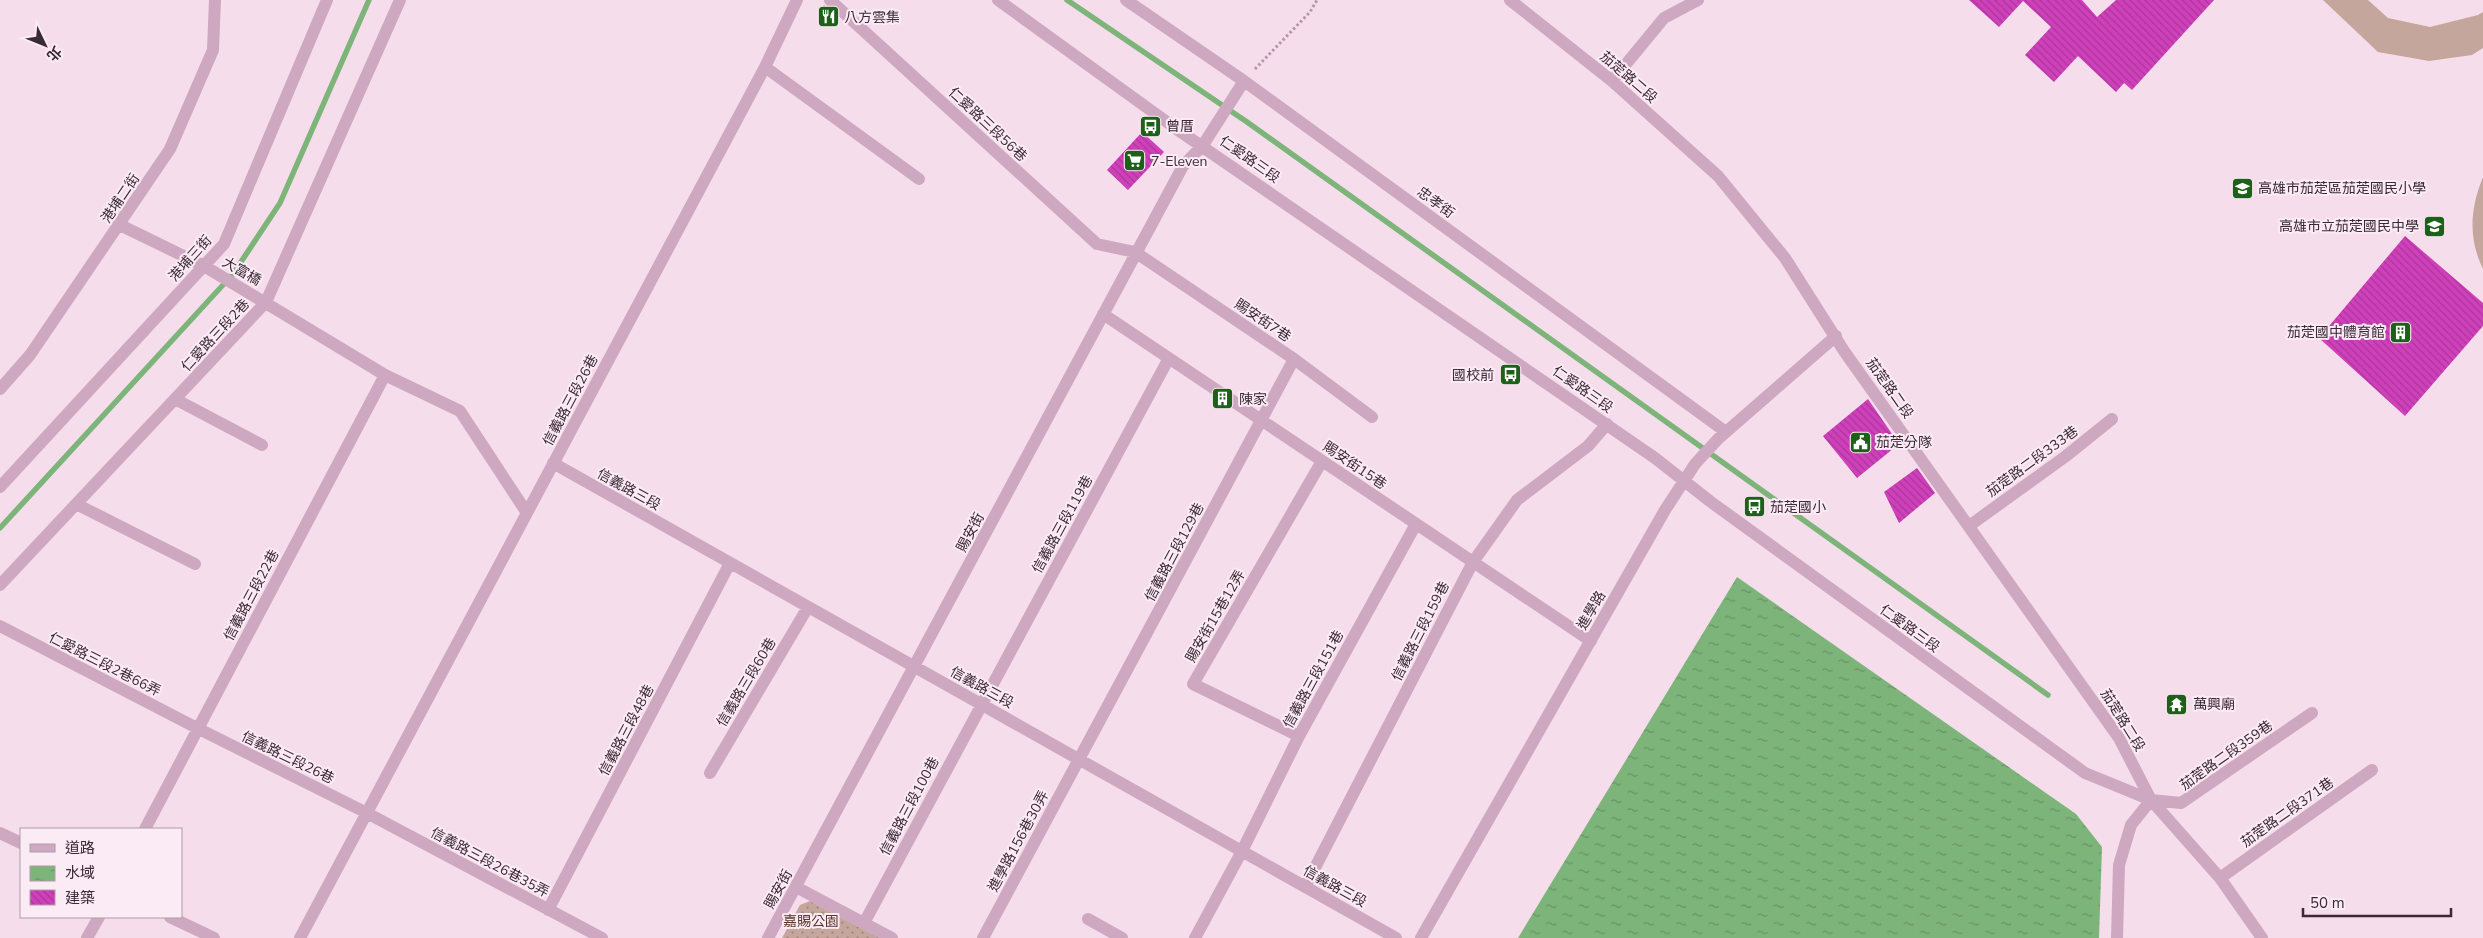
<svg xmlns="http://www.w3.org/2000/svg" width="2483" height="938" viewBox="0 0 2483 938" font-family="'Nunito Sans','Noto Sans TC',sans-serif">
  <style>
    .green { fill: url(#green-dots) }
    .pitch { fill: #c5a69c }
    .water { fill: url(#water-ripples) }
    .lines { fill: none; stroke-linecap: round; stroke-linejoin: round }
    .stream { stroke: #7db47a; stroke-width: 5.5 }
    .building { fill: url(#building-back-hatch) }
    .path { stroke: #ba92ad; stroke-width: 3; stroke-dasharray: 2.5 2.5; stroke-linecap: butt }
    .minor { stroke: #cea8c0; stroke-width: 12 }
    .labels { text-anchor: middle; stroke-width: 4; stroke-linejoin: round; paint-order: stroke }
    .poi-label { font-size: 14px; fill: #3a2936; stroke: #fbebf4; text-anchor: start }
    .street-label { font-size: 14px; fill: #3a2936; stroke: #fbebf4 }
    .park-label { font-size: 14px; fill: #5b372a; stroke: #fbebf4 }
  </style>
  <defs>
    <pattern id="green-dots" width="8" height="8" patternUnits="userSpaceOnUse" patternTransform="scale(1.25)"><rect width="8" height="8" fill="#c5a69c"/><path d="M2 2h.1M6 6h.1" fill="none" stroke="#a18780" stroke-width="1.8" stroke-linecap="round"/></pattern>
    <pattern id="water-ripples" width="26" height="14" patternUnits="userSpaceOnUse" patternTransform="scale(1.25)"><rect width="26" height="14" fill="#7db47a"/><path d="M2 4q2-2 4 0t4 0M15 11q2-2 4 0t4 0" fill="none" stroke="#679265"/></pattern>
    <pattern id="building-back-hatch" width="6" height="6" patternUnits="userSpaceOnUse" patternTransform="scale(1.25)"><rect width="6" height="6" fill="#d040bb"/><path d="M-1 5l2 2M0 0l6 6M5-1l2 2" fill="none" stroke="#aa3699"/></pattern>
  </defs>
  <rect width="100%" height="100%" fill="#f5ddeb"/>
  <path class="green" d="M810,901L880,938H782L800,905Z"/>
  <path class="pitch" d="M2323,0H2368L2388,18L2430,27L2478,15L2483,12V48L2472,55L2429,61L2378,52Z
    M2483,177V269C2468,238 2470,209 2483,177Z"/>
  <path class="water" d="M1737,577L2076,814L2102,847L2099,938H1518Z"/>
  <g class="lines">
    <path class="stream" d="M1067,0L1247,122L2048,695
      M0,528L233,274L280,203L369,0"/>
  </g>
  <path class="building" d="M1969,0H2082L2097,17L2116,0H2214L2132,90L2124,83L2116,92L2078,56L2054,82L2025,55L2051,27L2023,1L1999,27Z
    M824,5L836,17L830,27L818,20Z
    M1142,132L1164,152L1128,190L1107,170Z
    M2405,236L2483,303V326L2405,416L2319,338Z
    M1868,399L1899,444L1857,478L1823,436Z
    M1917,468L1935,493L1899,523L1884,492Z"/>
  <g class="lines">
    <path class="path" d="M1255,69L1310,12L1317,0"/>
    <path class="minor" d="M830,0L1097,244L1135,252L1294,359L1372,417
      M998,0L1178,130L1655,458L1711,502L2085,773L2151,800L2181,803L2312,713
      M1126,0L1244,81L1726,432
      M1510,0L1612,81L1718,176L1785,258L1844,351L2119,738L2151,800L2220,878L2262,938
      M765,67L919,179
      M1612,81L1664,18L1698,0
      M120,225L204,266L385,375L460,411L527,513
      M1103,314L1591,641
      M0,389L30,355L170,149L213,50L215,0
      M175,399L262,445
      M553,463L1396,938
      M0,487L224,244L327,0
      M76,504L195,564
      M1969,526L2066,456L2112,419
      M0,585L266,302L400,0
      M0,626L197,728L365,812L602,938
      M1299,736L1193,684L1322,461
      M710,773L808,607
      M145,829L385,375
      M0,833L21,843
      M2220,878L2372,770
      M796,887L892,938
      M1305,887L1473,562L1517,500L1588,446L1607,424
      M548,910L730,563
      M170,917L214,938
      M1088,919L1122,938
      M864,923L1169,358
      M87,938L99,917
      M300,938L765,67L797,0
      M768,938L1183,166L1203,145L1244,81
      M983,938L1294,359
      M1195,938L1242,851L1299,736L1416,524
      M1421,938L1665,510L1695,464L1718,439L1836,336
      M2117,938L2119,865L2131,825L2151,800"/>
  </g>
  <defs>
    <symbol id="restaurant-square" viewBox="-11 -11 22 22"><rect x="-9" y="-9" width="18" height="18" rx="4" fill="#1c601a" stroke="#fbebf4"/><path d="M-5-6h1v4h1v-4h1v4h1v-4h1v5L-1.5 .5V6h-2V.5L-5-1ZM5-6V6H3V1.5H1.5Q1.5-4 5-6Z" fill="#fff"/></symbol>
    <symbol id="bus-square" viewBox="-11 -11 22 22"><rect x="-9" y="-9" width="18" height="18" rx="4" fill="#1c601a" stroke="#fbebf4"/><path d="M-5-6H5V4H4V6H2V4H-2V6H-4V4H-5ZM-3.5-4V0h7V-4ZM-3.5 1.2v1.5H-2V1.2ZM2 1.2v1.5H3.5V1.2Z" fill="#fff"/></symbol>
    <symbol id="supermarket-square" viewBox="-11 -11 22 22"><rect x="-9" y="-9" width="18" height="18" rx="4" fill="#1c601a" stroke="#fbebf4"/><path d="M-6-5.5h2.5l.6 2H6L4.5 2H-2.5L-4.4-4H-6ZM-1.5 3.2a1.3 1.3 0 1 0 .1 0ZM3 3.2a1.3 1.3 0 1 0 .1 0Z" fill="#fff"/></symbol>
    <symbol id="school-square" viewBox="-11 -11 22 22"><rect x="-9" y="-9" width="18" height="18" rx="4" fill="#1c601a" stroke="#fbebf4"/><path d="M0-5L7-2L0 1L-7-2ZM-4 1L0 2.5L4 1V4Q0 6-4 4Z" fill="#fff"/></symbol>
    <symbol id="building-square" viewBox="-11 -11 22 22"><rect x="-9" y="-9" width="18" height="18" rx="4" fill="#1c601a" stroke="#fbebf4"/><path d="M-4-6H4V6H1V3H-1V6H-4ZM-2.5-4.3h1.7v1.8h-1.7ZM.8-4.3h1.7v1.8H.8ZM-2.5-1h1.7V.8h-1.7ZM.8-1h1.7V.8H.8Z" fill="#fff"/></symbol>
    <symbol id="civic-square" viewBox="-11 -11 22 22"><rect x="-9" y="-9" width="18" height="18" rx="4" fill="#1c601a" stroke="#fbebf4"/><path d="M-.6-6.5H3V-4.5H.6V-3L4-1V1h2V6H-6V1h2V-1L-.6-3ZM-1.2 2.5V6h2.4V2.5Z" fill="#fff"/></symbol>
    <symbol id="temple-square" viewBox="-11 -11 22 22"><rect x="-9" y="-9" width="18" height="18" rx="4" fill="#1c601a" stroke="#fbebf4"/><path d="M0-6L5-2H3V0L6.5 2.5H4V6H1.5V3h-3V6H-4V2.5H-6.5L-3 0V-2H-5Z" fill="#fff"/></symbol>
  </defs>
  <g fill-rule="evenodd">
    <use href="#restaurant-square" x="816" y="4" width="25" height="25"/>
    <use href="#bus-square" x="1138" y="114" width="25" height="25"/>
    <use href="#supermarket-square" x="1122" y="148" width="25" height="25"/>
    <use href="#school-square" x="2230" y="176" width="25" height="25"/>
    <use href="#school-square" x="2422" y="214" width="25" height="25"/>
    <use href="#building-square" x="2388" y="320" width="25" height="25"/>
    <use href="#bus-square" x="1498" y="362" width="25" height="25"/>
    <use href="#building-square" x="1210" y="386" width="25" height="25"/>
    <use href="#civic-square" x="1848" y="430" width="25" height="25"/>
    <use href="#bus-square" x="1742" y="494" width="25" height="25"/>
    <use href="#temple-square" x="2164" y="692" width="25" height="25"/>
  </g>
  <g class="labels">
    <g class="poi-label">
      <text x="844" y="22">八方雲集</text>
      <text x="1166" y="131">曾厝</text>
      <text x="1151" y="166">7-Eleven</text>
      <text x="2258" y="193">高雄市茄萣區茄萣國民小學</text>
      <text x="2419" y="231" text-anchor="end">高雄市立茄萣國民中學</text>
      <text x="2385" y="337" text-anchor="end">茄萣國中體育館</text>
      <text x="1494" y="380" text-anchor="end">國校前</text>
      <text x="1239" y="404">陳家</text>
      <text x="1876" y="447">茄萣分隊</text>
      <text x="1770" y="512">茄萣國小</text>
      <text x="2193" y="709">萬興廟</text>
    </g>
    <g class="street-label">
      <text transform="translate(1629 77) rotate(41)" y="5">茄萣路二段</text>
      <text transform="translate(988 124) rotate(43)" y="5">仁愛路三段56巷</text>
      <text transform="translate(1250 159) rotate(35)" y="5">仁愛路三段</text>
      <text transform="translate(120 198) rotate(-56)" y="5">港埔二街</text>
      <text transform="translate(1436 202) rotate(36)" y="5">忠孝街</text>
      <text transform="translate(190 258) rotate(-48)" y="5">港埔三街</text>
      <text transform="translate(242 271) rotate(30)" y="5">大富橋</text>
      <text transform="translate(1263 320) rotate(34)" y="5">賜安街7巷</text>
      <text transform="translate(215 335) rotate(-47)" y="5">仁愛路三段2巷</text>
      <text transform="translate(1890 388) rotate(55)" y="5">茄萣路二段</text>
      <text transform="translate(1583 389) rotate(35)" y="5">仁愛路三段</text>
      <text transform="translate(570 400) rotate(-62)" y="5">信義路三段26巷</text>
      <text transform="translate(2032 461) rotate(-36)" y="5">茄萣路二段333巷</text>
      <text transform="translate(1355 465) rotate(34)" y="5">賜安街15巷</text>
      <text transform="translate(629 489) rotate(29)" y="5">信義路三段</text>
      <text transform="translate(1062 524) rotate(-61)" y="5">信義路三段119巷</text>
      <text transform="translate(970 532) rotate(-62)" y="5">賜安街</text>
      <text transform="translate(1174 552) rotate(-62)" y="5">信義路三段129巷</text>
      <text transform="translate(251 595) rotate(-62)" y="5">信義路三段22巷</text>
      <text transform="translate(1591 610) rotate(-60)" y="5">進學路</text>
      <text transform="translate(1215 616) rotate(-60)" y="5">賜安街15巷12弄</text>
      <text transform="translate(1910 628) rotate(36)" y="5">仁愛路三段</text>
      <text transform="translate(1420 631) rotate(-63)" y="5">信義路三段159巷</text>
      <text transform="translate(105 664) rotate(27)" y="5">仁愛路三段2巷66弄</text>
      <text transform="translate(1313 679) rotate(-61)" y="5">信義路三段151巷</text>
      <text transform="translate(746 682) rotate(-59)" y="5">信義路三段60巷</text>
      <text transform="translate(982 687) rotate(29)" y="5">信義路三段</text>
      <text transform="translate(2123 720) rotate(58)" y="5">茄萣路二段</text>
      <text transform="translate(626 730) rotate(-62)" y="5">信義路三段48巷</text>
      <text transform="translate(2226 755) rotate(-35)" y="5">茄萣路二段359巷</text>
      <text transform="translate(288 757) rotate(26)" y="5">信義路三段26巷</text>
      <text transform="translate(909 806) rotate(-62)" y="5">信義路三段100巷</text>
      <text transform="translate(2287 812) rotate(-35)" y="5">茄萣路二段371巷</text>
      <text transform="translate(1018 841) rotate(-62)" y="5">進學路156巷30弄</text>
      <text transform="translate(490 862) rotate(28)" y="5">信義路三段26巷35弄</text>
      <text transform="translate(1335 886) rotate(29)" y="5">信義路三段</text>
      <text transform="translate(778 889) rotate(-61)" y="5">賜安街</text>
    </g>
    <g class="park-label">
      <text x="811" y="926">嘉賜公園</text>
    </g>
  </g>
  <rect x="20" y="828" width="162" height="90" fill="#fbebf4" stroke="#ae9da8"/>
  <rect x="30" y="844" width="25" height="8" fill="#cea8c0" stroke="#ae9da8"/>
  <text x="65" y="853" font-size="15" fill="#3a2936">道路</text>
  <rect x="30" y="866" width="25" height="15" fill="url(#water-ripples)" stroke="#ae9da8"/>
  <text x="65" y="878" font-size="15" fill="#3a2936">水域</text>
  <rect x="30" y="890" width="25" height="15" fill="url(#building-back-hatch)" stroke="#ae9da8"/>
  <text x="65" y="903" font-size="15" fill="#3a2936">建築</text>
  <g transform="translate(45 45) rotate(133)" stroke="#fbebf4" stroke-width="4" paint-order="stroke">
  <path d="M0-4L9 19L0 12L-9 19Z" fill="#3a2936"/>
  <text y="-8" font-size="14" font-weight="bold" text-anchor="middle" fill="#3a2936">北</text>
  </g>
  <path d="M2303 908v8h148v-8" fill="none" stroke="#3a2936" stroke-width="2.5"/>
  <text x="2310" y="908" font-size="15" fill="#3a2936" stroke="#fbebf4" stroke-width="4" paint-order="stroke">50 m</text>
</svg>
